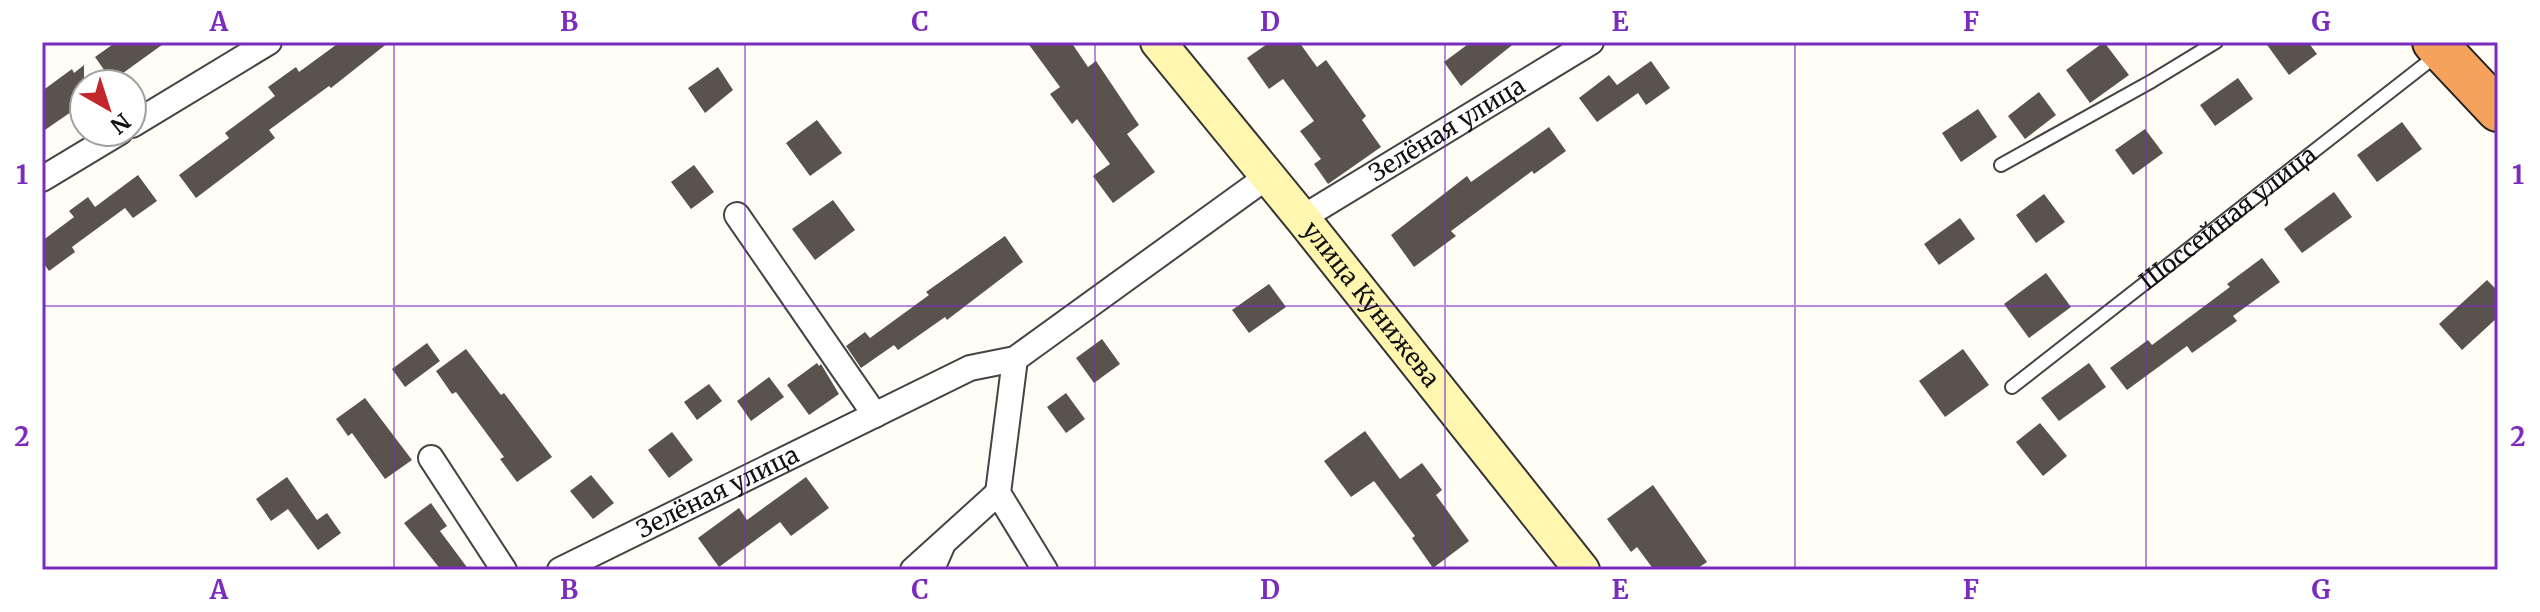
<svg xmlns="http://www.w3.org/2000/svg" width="2540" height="612" viewBox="0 0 2540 612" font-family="Merriweather,serif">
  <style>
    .building { fill: #5a524d }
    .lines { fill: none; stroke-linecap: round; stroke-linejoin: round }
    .lane-casing { stroke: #444; stroke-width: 16 }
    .street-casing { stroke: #444; stroke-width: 28 }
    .secondary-casing { stroke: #333; stroke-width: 38 }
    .highway-casing { stroke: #222; stroke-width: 46 }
    .lane { stroke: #fff; stroke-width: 12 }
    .street { stroke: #fff; stroke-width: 24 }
    .secondary { stroke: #fff6b0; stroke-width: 34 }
    .highway { stroke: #f5a25d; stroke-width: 42 }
    .grid { fill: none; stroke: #7b2cbf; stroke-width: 2; stroke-opacity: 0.55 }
    .labels { text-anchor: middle; stroke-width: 8; stroke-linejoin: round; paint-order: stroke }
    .street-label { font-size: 24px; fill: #111; stroke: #fff }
    .neatline { fill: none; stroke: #7b2cbf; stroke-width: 3 }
    .grid-label { font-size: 26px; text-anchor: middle; font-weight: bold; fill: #7b2cbf }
  </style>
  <rect width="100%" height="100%" fill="#fffdf5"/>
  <path class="building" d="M116,42H166L112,81L95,57Z
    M340,42H389L331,88L329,86L269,130L275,138L196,198L179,175L229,138L225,133L275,96L268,87L296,67L299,72Z
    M1027,42H1071L1088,67L1096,61L1139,125L1127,134L1155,172L1113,203L1093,176L1110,164L1077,119L1072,124L1050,94L1060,87Z
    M1270,42H1299L1317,67L1326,60L1366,116L1362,120L1381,147L1328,184L1314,164L1321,159L1300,131L1314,121L1283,79L1269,89L1247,58Z
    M1471,42H1516L1461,86L1444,62Z
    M2104,42L2129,75L2090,103L2066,70Z
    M2265,42H2308L2317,54L2289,75Z
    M1651,61L1670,88L1646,105L1638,93L1597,122L1579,98L1609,75L1617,85Z
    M84,65V103L42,132V91L72,69L74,73Z
    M718,67L733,90L705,113L688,88Z
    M2238,78L2253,99L2215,126L2200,105Z
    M2039,92L2056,115L2025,139L2008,116Z
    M1978,109L1997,137L1961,162L1942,133Z
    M817,120L842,153L810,176L786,143Z
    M2402,122L2422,149L2377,182L2357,155Z
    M1549,127L1566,151L1534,174L1532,171L1451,231L1456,236L1414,267L1391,235L1467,176L1471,182Z
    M2145,129L2163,153L2133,175L2115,150Z
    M694,165L714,192L691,209L671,182Z
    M138,175L157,201L133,218L125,208L72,247L75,252L49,271L42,261V241L74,217L69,211L88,197L95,207Z
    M2334,192L2352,217L2302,253L2284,229Z
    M2044,194L2065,222L2036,243L2016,215Z
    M833,200L855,230L815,260L792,229Z
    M1960,218L1975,239L1939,265L1924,244Z
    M1005,236L1023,262L947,320L945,317L898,350L894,345L861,368L846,346L865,332L870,338L929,295L926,292Z
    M2262,258L2280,282L2233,316L2237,321L2192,353L2187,346L2127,390L2110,368L2148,340L2152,345L2230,287L2227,284Z
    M2046,273L2071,307L2029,338L2004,304Z
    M2487,280L2498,291V317L2462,350L2439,324Z
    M1269,284L1286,307L1249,333L1232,310Z
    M1102,339L1120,364L1094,383L1076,358Z
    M427,343L440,361L405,387L392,369Z
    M466,349L501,395L504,393L552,457L517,482L500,459L504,457L456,392L452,394L436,371Z
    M1963,349L1989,385L1945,417L1919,381Z
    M817,363L819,366L821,364L839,394L809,415L787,385Z
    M2089,363L2106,387L2059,421L2041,398Z
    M769,377L784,397L751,421L737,401Z
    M709,384L722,401L697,420L684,402Z
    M1066,393L1085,419L1066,433L1047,407Z
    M365,398L412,460L385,479L352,433L348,436L336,419Z
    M2040,423L2067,456L2043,476L2016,442Z
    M1365,431L1400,479L1422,463L1442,490L1436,495L1469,541L1433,568L1412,538L1415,536L1374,481L1351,497L1324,461Z
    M672,432L693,460L669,478L648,450Z
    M591,475L614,503L593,519L570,491Z
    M287,477L317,520L327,513L341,533L318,550L288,509L271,521L256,499Z
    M806,477L829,508L791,536L780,522L719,567L698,538L739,508L747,520Z
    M1653,485L1707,562L1695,570H1654L1637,547L1631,552L1607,519Z
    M431,503L447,526L440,531L469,570H441L404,523Z"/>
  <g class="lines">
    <defs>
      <g id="lane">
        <path d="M2001,165L2152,81L2216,42"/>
        <path id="s1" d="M2012,387L2437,55"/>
        <path d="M938,570L948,547"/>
      </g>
      <g id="street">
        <path d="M132,125L269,42"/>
        <path d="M42,179L120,132"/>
        <path d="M737,215L875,415"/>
        <path id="s2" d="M1302,218L1591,42"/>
        <path d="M1015,359L998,493L1045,570"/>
        <path d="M431,458L504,570"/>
        <path id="s3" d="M560,570L970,368L1015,359L1268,176"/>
        <path d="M913,570L998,493"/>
      </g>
      <g id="secondary">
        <path id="s4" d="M1158,42L1302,218L1582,570"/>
      </g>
      <path id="highway" d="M2434,42L2498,110"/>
    </defs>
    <use href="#lane" class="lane-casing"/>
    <use href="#street" class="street-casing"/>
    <use href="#secondary" class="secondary-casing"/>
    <use href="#highway" class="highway-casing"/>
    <use href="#lane" class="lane"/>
    <use href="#street" class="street"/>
    <use href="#secondary" class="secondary"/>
    <use href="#highway" class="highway"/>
  </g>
  <path class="grid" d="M394,42V570M745,42V570M1095,42V570M1445,42V570M1795,42V570M2146,42V570M42,306H2498"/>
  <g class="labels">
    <g class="street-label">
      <text dy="8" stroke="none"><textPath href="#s2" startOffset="170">Зелёная улица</textPath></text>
      <text dy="8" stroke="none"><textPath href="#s1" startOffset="274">Шоссейная улица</textPath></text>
      <text dy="8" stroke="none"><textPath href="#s4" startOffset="338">улица Кунижева</textPath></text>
      <text dy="8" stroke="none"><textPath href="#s3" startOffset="176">Зелёная улица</textPath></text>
    </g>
  </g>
  <rect width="2540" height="612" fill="none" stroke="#ffffff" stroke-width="88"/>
  <g transform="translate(108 108) rotate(141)"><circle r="38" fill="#ffffff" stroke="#a0a0a0" stroke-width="2"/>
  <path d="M0-6L14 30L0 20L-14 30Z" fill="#c4262e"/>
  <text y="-12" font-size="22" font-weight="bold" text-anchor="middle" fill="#111111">N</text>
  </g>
  <rect x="44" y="44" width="2452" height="524" class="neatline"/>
  <g class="grid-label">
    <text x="219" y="31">A</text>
    <text x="569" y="31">B</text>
    <text x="920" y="31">C</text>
    <text x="1270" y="31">D</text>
    <text x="1620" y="31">E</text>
    <text x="1971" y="31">F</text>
    <text x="2321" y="31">G</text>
    <text x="22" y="184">1</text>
    <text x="2518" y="184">1</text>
    <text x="22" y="446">2</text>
    <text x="2518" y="446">2</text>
    <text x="219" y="599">A</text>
    <text x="569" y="599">B</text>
    <text x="920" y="599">C</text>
    <text x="1270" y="599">D</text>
    <text x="1620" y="599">E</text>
    <text x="1971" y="599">F</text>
    <text x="2321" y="599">G</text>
  </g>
</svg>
